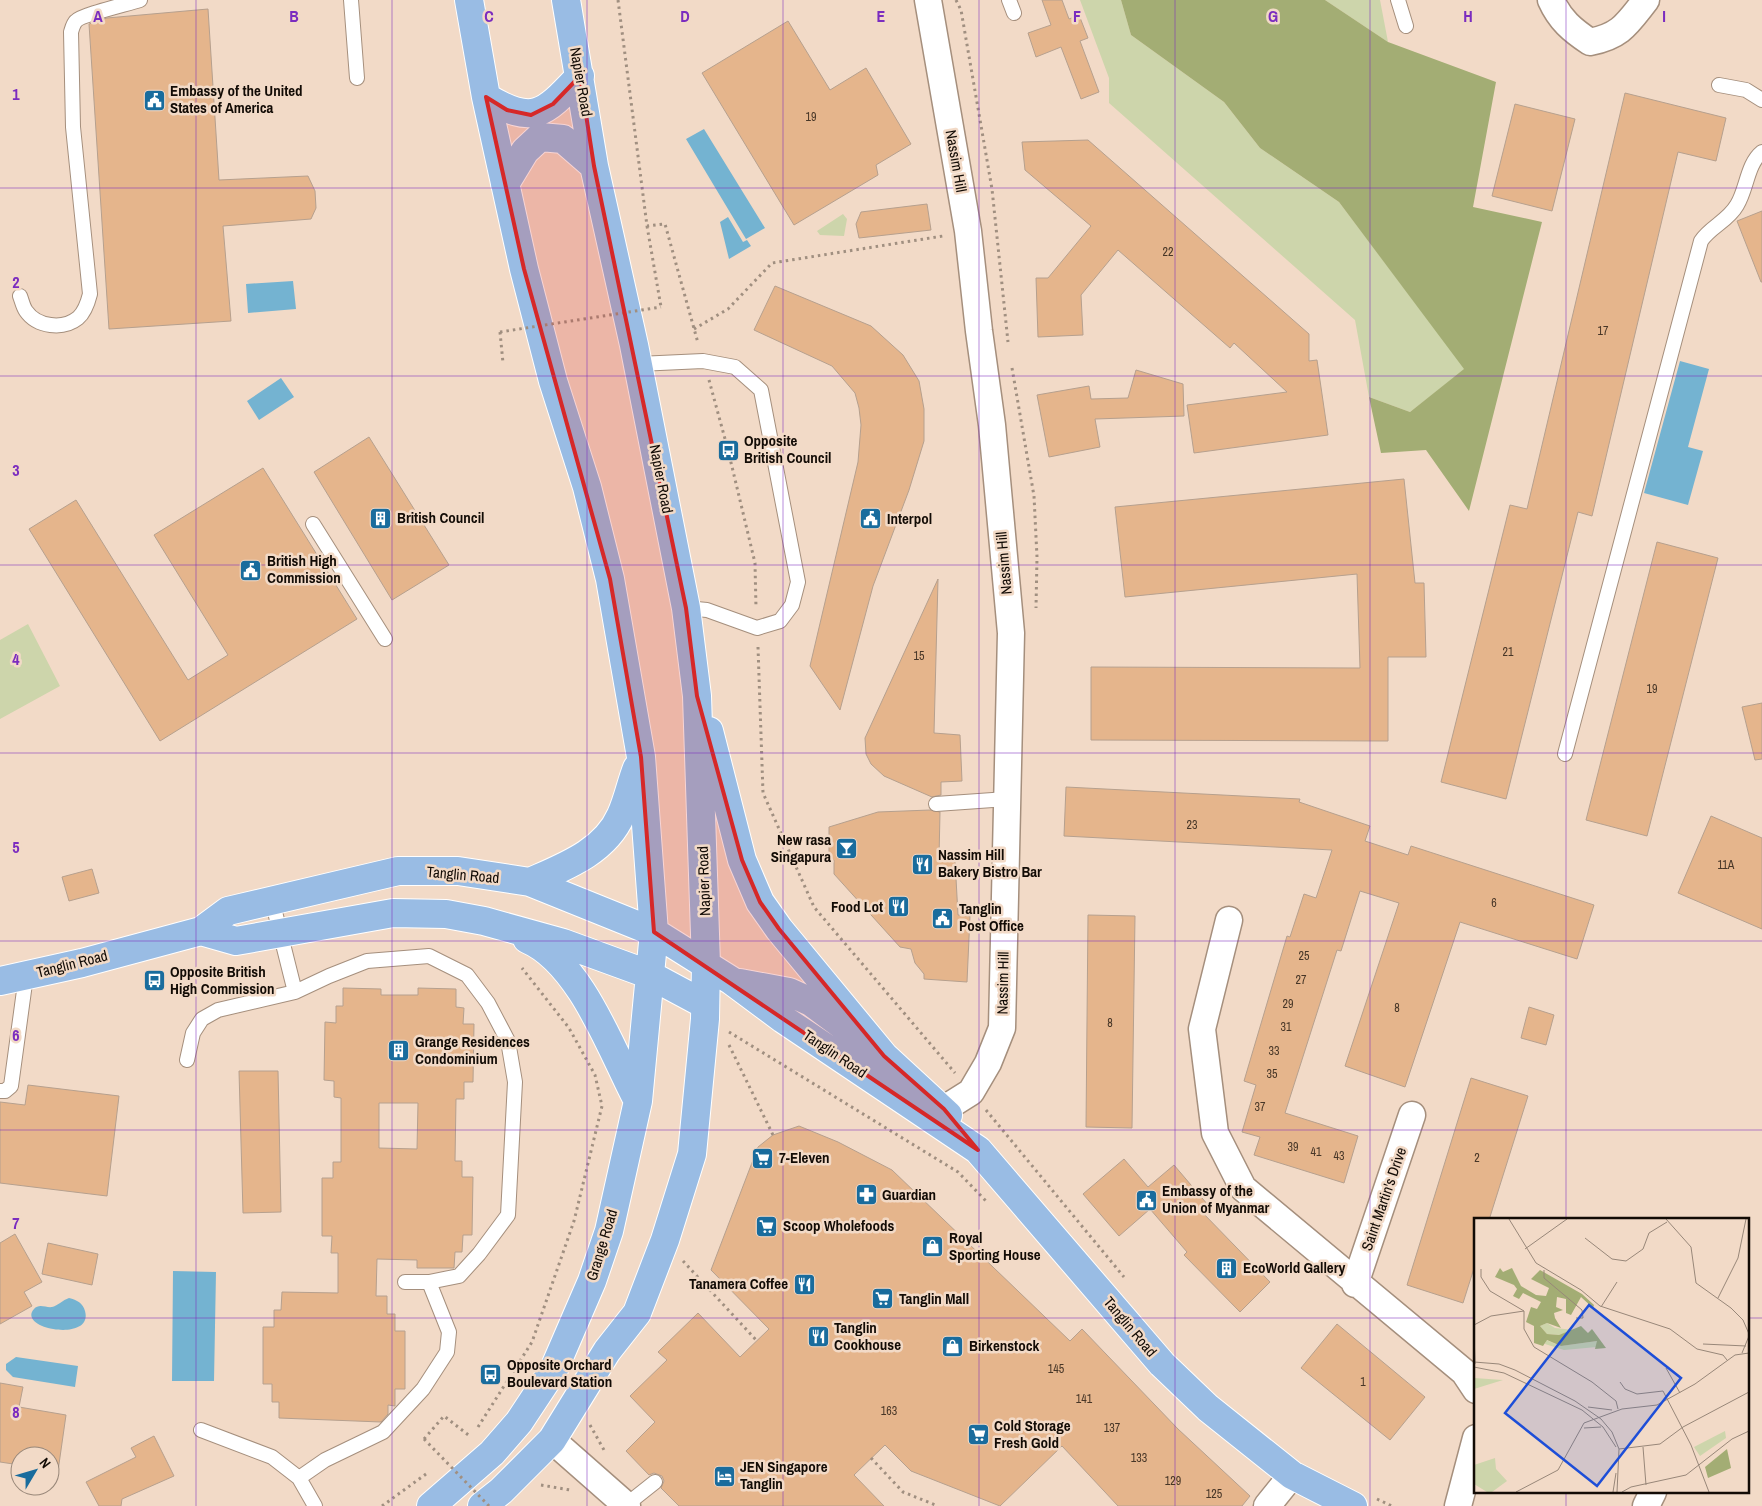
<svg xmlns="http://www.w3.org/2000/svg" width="1762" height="1506" viewBox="0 0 1762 1506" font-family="'Archivo Narrow',sans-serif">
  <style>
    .green { fill: #cdd5ab }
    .forest { fill: #a3ad74 }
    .water { fill: #74b3d1 }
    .building { fill: #e5b58c; stroke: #b6a08e; fill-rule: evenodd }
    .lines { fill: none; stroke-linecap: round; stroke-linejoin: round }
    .service-casing { stroke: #a58f7d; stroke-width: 16 }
    .minor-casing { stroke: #a58f7d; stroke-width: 29 }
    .primary-casing { stroke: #fff; stroke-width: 30 }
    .path { stroke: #a08f80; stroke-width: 3; stroke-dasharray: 2.5 4; stroke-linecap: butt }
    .service { stroke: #fff; stroke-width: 14 }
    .minor { stroke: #fff; stroke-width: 26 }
    .primary { stroke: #99bce4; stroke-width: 28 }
    .path-bridge { stroke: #a08f80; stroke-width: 3; stroke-dasharray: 2.5 4; stroke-linecap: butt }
    .marked { fill: #d62828; fill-opacity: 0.2; stroke: #d62828; stroke-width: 4; stroke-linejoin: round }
    .grid { fill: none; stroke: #7b2cbf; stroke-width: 1; stroke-opacity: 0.55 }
    .labels { text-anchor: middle; stroke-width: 5; stroke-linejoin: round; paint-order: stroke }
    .number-label { font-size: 12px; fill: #473627 }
    .street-label { font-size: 15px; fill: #120b05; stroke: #f2dac7 }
    .poi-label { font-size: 15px; font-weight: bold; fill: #120b05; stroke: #f2dac7; text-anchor: start }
    .inset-road { fill: none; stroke: #988779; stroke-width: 1 }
    .view { fill: #1d4ed8; fill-opacity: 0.15; stroke: #1d4ed8; stroke-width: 2.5 }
    .inset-edge { fill: none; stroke: #120b05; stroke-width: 2.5 }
    .grid-label { font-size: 16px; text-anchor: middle; font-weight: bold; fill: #7b2cbf; stroke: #f2dac7; stroke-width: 5; stroke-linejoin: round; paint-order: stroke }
  </style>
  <rect width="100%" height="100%" fill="#f2dac7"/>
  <path class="green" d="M1080,0H1121L1131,35L1224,102L1260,148L1339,202L1465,369L1410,412L1369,397L1355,320L1109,103V78Z
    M1325,0H1380L1388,42Z
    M843,214L847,219L844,236L820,235L817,231Z
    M28,624L60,686L0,719V640Z"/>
  <path class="forest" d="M1121,0H1325L1388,42L1496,82L1473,207L1542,222L1469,511L1426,450L1381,453L1369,397L1410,412L1464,369L1339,202L1260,148L1224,102L1131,35Z"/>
  <path class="water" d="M704,129L765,228L746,239L686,139Z
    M728,217L743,242L747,240L751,246L729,259L720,222Z
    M293,281L296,309L248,313L246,284Z
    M1680,361L1709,369L1688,447L1703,451L1688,505L1644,493Z
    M281,378L294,397L259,420L247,401Z
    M173,1271L216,1272L214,1381H172Z
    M69,1298C77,1300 83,1303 85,1311C94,1343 16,1329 34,1309C39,1303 46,1308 52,1307C57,1306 63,1300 69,1298Z
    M16,1357L78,1366L75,1387L13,1377L6,1370V1364Z"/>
  <path class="building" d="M1042,0H1062L1069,19L1079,15L1088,38L1080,41L1099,92L1081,99L1061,47L1036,57L1028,33L1051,25Z
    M208,9L219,180L308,176L315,191L316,208L311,219L223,226L231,321L109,329L89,24L107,18Z
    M788,21L830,90L866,68L911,144L876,165L878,175L794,225L702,73Z
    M1625,93L1726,118L1716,161L1678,152L1592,516L1578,512L1506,799L1441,782L1510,505L1527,509Z
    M1515,104L1575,119L1552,211L1492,196Z
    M1088,140L1309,334V361L1317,360L1328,435L1194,453L1187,405L1287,392L1234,343L1230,348L1118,250L1081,295L1083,335L1038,337L1036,278H1048L1091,226L1025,170L1022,142Z
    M927,204L931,230L859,238L856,224L861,212Z
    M1762,211V282H1761L1737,221Z
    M775,286L871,326L903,355L919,381L924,409V441L909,490L873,586L840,710L810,666L858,462L861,425L859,408L855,393L832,366L754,330Z
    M1136,370L1183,384L1184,416L1095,419L1100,447L1049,457L1037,395L1089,386L1091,399L1128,398Z
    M369,437L449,565L392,600L314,472Z
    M263,468L357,619L160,741L29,529L76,500L188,680L228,655L154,535Z
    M1404,479L1415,583H1424L1426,657H1388V741L1091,740V667L1360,668L1357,574L1125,597L1115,507Z
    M1657,542L1718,558L1647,836L1586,820Z
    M938,579L934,733L960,735L962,781L941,782V795L932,797L884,776L871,764L866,754L865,738Z
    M1762,703V759L1755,760L1742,707Z
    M1066,787L1300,799L1299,802L1370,826L1365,841L1408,855L1411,846L1594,905L1577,959L1460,922L1405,1087L1345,1066L1399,903L1360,891L1341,951L1337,950L1285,1113L1358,1136L1344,1183L1254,1155L1260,1137L1242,1132L1256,1085L1244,1081L1287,936L1290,937L1304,894L1316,898L1332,850L1064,836Z
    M930,810L940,812L939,858L955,860L958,915L970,916L967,982L924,979V974L915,963L911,949L900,947L834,874V860H829V827L878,812Z
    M1711,816L1762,838V929L1678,893Z
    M92,869L99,893L69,901L62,877Z
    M1088,915L1135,916L1132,1128L1086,1127Z
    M343,988L381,989V995H418V988L456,989V1007L464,1008L463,1024H474L473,1082H464V1099H456L455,1161H462V1177H473L472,1235H463L462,1252H455L454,1268H417V1260L377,1259L376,1296H387V1314H395V1331H405V1389H395V1406L388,1405V1414L381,1422L279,1418V1402H272V1384H263V1327H274V1310H281L282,1292L338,1293V1253H331L332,1236H322V1178H333V1162H341V1098L334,1097V1081L324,1080L325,1022L336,1023V1006H343ZM379,1103H418L417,1149L379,1148Z
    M1529,1007L1554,1015L1546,1045L1521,1038Z
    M239,1071H278L281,1212L243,1213Z
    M1471,1078L1528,1096L1489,1220H1476V1262L1463,1303L1407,1285Z
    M28,1085L119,1096L107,1196L0,1183V1102L25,1105Z
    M799,1126L838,1142L892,1170L1070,1341L1082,1329L1178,1429L1250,1496L1242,1506H1118L1062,1446L1000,1506L911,1471L885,1445L854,1475L884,1506H679L661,1488L664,1481L662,1476L654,1473L649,1475L626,1451L655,1422L630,1396L667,1360L658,1352L698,1313L740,1357L769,1329L711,1270L758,1147L773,1135Z
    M1124,1159L1148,1187L1174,1165L1208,1205L1201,1211L1270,1282L1240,1312L1184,1255L1187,1252L1150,1209L1119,1236L1083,1194Z
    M15,1234L42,1282L24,1292L32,1306L0,1324V1243Z
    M48,1243L98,1254L92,1285L42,1274Z
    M1337,1324L1425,1397L1390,1440L1301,1368Z
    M0,1383L23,1387L19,1407L66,1415L58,1471L50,1470V1456H20V1465L0,1462Z
    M154,1436L174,1476L122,1499L121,1506H99L86,1482L136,1457L131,1448Z"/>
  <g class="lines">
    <defs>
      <path id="service" d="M351,0L357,78
        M1009,0L1014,13
        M1398,0L1406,26
        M1719,85L1746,90L1762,100
        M20,296C22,301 23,307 26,311C37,327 63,330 78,318C85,312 88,302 90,294L73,127L71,32C72,29 73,24 76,21C81,15 128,4 140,0
        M638,364L703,361L735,367L761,390L798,582L792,605L780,621L757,628L707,610L686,608
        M313,524L385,639
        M1565,754L1701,241C1710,227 1728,221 1737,205C1747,189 1747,164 1762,152
        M936,804L1007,799
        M272,900L295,992
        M187,1060L193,1033L202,1019L218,1010L295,992L329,976L367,961L429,956L467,975L488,1003L508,1041L515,1082L508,1215L479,1254L459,1276L429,1282H405
        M0,1091H5L11,1086L26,976
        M201,1430L272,1457L299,1478L315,1506
        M299,1478L325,1460L383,1432L423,1389L447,1352L449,1332L429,1282
        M626,1505L655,1482"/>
      <path id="minor" d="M928,0L968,231L979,331L992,425L1011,633L1002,1028L988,1063L971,1092L944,1109
        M1551,0C1560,20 1572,30 1590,42C1621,36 1627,24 1646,0
        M1229,920L1202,1029L1215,1133L1243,1188L1464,1372L1476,1390
        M1355,1284L1412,1115
        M552,1440L627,1506
        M1267,1506L1292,1475
        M1458,1506L1476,1438
        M1646,1506L1653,1492"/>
      <path id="primary" d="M486,97C534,127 545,113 580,76
        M505,184L525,151L540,137L563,139L594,166
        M709,731L742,860L760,902L779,929L884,1056
        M530,882C564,867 605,852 621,815C628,800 631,783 637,768
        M201,931L236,941L393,913L446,914L484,921L563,943L648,974L704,1004
        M527,939C581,962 612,1052 638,1101
        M0,981L82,963L201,931L228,911L398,871H458L530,882L654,932L732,981L783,1019L978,1150L1162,1364L1208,1408L1292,1475L1353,1506
        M740,983L789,992L811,1002L884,1056L948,1115
        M431,1506L492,1453L519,1422L554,1369L592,1281L609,1231L638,1101L654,932L641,757L610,579L587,487L553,381L524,269L486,97L469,0
        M482,1506L501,1491L552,1440L607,1351L637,1313L665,1240L692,1154L705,1019L706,964L697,696L686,608L634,345L594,166L566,0"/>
    </defs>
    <use href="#service" class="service-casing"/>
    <use href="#minor" class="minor-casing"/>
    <use href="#primary" class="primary-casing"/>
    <path class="path" d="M618,0L647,226L665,224L698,343
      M956,0L961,10L992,189L1008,342
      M647,226L661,307
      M694,329L728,309L772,263L943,236
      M500,332L503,363
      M1012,368L1034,496L1037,557L1036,608
      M709,380L728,450L755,563L756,608
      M758,647L763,793L814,907L955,1073
      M729,1032L958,1172L986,1201
      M729,1045L773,1135
      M986,1110L1124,1277
      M683,1261L757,1341
      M590,1425L604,1450
      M478,1427L532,1342L574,1221L602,1106L595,1075L569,1028L522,968
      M424,1439L444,1416L471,1437
      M871,1458L903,1492L938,1506
      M541,1485L570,1490
      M1377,1499L1392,1506
      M382,1506L426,1474"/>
    <use href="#service" class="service"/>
    <use href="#minor" class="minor"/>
    <use href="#primary" class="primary"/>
    <path class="path-bridge" d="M500,332L661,307
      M424,1439L489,1506"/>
  </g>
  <path class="marked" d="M580,76L594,166L686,608L697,696L742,860L760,902L779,929L884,1056L944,1109L978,1150L654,932L641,757L610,579L524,269L486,97L507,110L531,115L553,104Z"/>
  <path class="grid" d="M196,0V1506M392,0V1506M587,0V1506M783,0V1506M979,0V1506M1175,0V1506M1370,0V1506M1566,0V1220M0,188H1762M0,376H1762M0,565H1762M0,753H1762M0,941H1762M0,1130H1762M0,1318H1476M1748,1318H1762M1566,1492V1506"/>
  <defs>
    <symbol id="civic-square" viewBox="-11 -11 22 22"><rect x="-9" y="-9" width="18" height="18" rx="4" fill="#196c9d" stroke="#f2dac7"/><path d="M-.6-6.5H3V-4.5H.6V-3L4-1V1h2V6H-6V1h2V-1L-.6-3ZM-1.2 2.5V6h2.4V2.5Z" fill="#fff"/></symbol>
    <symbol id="bus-square" viewBox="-11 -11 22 22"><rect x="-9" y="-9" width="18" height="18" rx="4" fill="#196c9d" stroke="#f2dac7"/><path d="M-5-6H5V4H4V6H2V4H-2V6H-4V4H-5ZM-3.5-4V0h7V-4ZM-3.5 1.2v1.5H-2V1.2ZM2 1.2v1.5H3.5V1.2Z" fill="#fff"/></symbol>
    <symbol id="building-square" viewBox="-11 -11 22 22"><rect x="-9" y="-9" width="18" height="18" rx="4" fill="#196c9d" stroke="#f2dac7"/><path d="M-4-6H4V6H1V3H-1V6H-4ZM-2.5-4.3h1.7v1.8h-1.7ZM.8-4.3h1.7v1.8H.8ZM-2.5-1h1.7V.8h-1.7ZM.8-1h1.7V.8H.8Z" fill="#fff"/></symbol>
    <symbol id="bar-square" viewBox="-11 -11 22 22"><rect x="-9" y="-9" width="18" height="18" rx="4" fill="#196c9d" stroke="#f2dac7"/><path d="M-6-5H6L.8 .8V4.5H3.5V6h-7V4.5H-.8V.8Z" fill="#fff"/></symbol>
    <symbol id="restaurant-square" viewBox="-11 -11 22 22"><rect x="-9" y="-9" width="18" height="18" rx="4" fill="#196c9d" stroke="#f2dac7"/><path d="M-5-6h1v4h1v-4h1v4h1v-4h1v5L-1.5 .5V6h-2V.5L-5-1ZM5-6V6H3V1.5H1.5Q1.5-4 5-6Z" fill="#fff"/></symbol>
    <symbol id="supermarket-square" viewBox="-11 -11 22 22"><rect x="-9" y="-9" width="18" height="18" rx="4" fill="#196c9d" stroke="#f2dac7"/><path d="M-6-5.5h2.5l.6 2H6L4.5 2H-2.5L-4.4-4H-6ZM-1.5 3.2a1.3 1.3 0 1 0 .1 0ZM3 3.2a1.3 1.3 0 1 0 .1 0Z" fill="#fff"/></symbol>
    <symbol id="pharmacy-square" viewBox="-11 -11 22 22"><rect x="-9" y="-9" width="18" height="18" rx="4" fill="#196c9d" stroke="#f2dac7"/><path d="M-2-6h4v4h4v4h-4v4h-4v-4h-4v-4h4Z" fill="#fff"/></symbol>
    <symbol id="shop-square" viewBox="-11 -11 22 22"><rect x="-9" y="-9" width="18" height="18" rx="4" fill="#196c9d" stroke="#f2dac7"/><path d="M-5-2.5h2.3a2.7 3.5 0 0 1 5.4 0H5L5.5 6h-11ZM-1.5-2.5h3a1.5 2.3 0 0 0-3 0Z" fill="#fff"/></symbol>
    <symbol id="hotel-square" viewBox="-11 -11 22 22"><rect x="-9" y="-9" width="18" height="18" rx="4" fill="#196c9d" stroke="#f2dac7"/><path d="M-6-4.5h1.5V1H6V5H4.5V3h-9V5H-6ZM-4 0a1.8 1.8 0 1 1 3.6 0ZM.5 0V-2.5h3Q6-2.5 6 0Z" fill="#fff"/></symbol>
  </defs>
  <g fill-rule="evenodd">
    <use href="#civic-square" x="142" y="88" width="25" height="25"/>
    <use href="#bus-square" x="716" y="438" width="25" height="25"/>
    <use href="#building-square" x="368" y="506" width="25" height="25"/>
    <use href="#civic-square" x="858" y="506" width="25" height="25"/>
    <use href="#civic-square" x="238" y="558" width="25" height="25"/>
    <use href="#bar-square" x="834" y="836" width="25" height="25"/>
    <use href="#restaurant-square" x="910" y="852" width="25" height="25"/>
    <use href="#restaurant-square" x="886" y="894" width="25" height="25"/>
    <use href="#civic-square" x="930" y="906" width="25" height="25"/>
    <use href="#bus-square" x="142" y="968" width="25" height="25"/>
    <use href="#building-square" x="386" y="1038" width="25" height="25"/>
    <use href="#supermarket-square" x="750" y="1146" width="25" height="25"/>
    <use href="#pharmacy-square" x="854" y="1182" width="25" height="25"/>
    <use href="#civic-square" x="1134" y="1188" width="25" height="25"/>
    <use href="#supermarket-square" x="754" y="1214" width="25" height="25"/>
    <use href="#shop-square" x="920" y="1234" width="25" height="25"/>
    <use href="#building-square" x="1214" y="1256" width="25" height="25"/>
    <use href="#restaurant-square" x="792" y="1272" width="25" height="25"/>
    <use href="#supermarket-square" x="870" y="1286" width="25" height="25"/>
    <use href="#restaurant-square" x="806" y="1324" width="25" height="25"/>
    <use href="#shop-square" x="940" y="1334" width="25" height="25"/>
    <use href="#bus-square" x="478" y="1362" width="25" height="25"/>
    <use href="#supermarket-square" x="966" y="1422" width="25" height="25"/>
    <use href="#hotel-square" x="712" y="1464" width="25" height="25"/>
  </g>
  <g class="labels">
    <g class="number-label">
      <text x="811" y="121">19</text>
      <text x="1168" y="256">22</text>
      <text x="1603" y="335">17</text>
      <text x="1508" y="656">21</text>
      <text x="919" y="660">15</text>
      <text x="1652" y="693">19</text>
      <text x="1192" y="829">23</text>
      <text x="1726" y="869">11A</text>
      <text x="1494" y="907">6</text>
      <text x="1304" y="960">25</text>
      <text x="1301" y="984">27</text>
      <text x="1288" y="1008">29</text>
      <text x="1397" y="1012">8</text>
      <text x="1110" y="1027">8</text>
      <text x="1286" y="1031">31</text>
      <text x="1274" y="1055">33</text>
      <text x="1272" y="1078">35</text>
      <text x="1260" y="1111">37</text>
      <text x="1293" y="1151">39</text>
      <text x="1316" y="1156">41</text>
      <text x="1339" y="1160">43</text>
      <text x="1477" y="1162">2</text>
      <text x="1056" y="1373">145</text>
      <text x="1363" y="1386">1</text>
      <text x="1084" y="1403">141</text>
      <text x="889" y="1415">163</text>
      <text x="1112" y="1432">137</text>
      <text x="1139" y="1462">133</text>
      <text x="1173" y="1485">129</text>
      <text x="1214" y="1498">125</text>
    </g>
    <g class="street-label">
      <text transform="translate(581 82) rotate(80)" y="5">Napier Road</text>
      <text transform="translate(956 161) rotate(80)" y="5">Nassim Hill</text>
      <text transform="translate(661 479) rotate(79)" y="5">Napier Road</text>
      <text transform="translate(1004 563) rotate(-95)" y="5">Nassim Hill</text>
      <text transform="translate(463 875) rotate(5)" y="5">Tanglin Road</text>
      <text transform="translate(704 881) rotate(-92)" y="5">Napier Road</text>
      <text transform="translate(72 964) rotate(-14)" y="5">Tanglin Road</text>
      <text transform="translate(1003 983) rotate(-89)" y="5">Nassim Hill</text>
      <text transform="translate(835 1054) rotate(34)" y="5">Tanglin Road</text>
      <text transform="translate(1384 1199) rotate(-71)" y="5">Saint Martin's Drive</text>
      <text transform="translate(602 1245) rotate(-73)" y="5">Grange Road</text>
      <text transform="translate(1130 1327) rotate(50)" y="5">Tanglin Road</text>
    </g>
    <g class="poi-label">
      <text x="170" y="96">Embassy of the United<tspan x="170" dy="17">States of America</tspan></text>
      <text x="744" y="446">Opposite<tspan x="744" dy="17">British Council</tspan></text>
      <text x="397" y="523">British Council</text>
      <text x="887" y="524">Interpol</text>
      <text x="267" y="566">British High<tspan x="267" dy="17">Commission</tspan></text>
      <text x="831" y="845" text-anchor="end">New rasa<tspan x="831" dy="17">Singapura</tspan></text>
      <text x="938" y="860">Nassim Hill<tspan x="938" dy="17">Bakery Bistro Bar</tspan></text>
      <text x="883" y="912" text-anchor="end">Food Lot</text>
      <text x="959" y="914">Tanglin<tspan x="959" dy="17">Post Office</tspan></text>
      <text x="170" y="977">Opposite British<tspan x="170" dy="17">High Commission</tspan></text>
      <text x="415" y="1047">Grange Residences<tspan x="415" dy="17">Condominium</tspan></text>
      <text x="779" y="1163">7-Eleven</text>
      <text x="1162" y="1196">Embassy of the<tspan x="1162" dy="17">Union of Myanmar</tspan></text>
      <text x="882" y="1200">Guardian</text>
      <text x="783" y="1231">Scoop Wholefoods</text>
      <text x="949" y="1243">Royal<tspan x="949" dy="17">Sporting House</tspan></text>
      <text x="1243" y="1273">EcoWorld Gallery</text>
      <text x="788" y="1289" text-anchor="end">Tanamera Coffee</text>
      <text x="899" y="1304">Tanglin Mall</text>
      <text x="834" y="1333">Tanglin<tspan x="834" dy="17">Cookhouse</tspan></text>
      <text x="969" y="1351">Birkenstock</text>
      <text x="507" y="1370">Opposite Orchard<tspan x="507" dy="17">Boulevard Station</tspan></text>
      <text x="994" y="1431">Cold Storage<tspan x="994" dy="17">Fresh Gold</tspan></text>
      <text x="740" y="1472">JEN Singapore<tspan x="740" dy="17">Tanglin</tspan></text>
    </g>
  </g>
  <g transform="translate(1474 1218)">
    <rect width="275" height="275" fill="#f2dac7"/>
    <path d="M73,105L81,110L100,112L85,117L73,116L66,108ZM72,122L87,128L123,123V129L90,132L71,126ZM0,160L29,162L0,171ZM251,213L252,220L226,238L220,229ZM21,240L22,251L33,263L18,274H13L0,266V247Z" fill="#cdd5ab"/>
    <path d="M26,50L29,54L38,50L47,68L62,77L72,78L75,70L57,61L66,52L108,76L120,87L119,90L107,79L97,97L92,95V81L83,79L82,89L89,92L80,95L81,100L87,110L73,105L66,108L73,116L85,117L107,108L114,115L118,111L132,130L121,131L123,123L87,128L73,122L69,128L60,125V108L52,104L57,89L63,91L67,84L49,75L45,81L39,78L43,71L40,67L21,59ZM253,231L257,250L234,260L231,249Z" fill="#a3ad74"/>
    <path class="inset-road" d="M35,1L62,45L107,72L126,88L196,111L223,131L249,137L253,142M192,1L217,29L222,65L257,90L269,102L275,116M111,20L138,41L152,43L169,31L175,15L193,4M51,31L93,1M7,51V59L16,73L50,93V111L60,129L118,164L142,183L144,191M70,52V60L108,92L109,100H102M244,80L264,40L272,1M127,89L143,64M0,107L17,98L50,93M0,114L1,146M229,126L272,128M268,135L275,118M0,144L25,146L41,152L101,183L127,201L138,214L145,231L143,274M0,149L30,155L108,192L129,209L142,229M192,150L206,175M146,164L151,171L163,176L189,173L217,227L235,274M114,189L138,192M110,210L127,209M169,229L172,267M145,231L186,226L209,209L275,174M42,274L84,252L110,205L148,191L183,187L221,166L261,137L275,135M139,274L142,255M148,274L157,269L212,257L258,221L275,213"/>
    <path class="view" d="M115,87L207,160L123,268L31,195Z"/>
    <rect width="275" height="275" class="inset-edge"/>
  </g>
  <g class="grid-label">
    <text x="98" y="22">A</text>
    <text x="294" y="22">B</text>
    <text x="489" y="22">C</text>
    <text x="685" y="22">D</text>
    <text x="881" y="22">E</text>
    <text x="1077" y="22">F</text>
    <text x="1273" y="22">G</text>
    <text x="1468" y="22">H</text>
    <text x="1664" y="22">I</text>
    <text x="16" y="100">1</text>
    <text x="16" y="288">2</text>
    <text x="16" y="476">3</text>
    <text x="16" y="665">4</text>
    <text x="16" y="853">5</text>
    <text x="16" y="1041">6</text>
    <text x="16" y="1229">7</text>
    <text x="16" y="1418">8</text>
  </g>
  <g transform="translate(35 1471) rotate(52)"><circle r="24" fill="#f2dac7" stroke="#988779"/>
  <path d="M0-4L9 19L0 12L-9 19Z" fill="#196c9d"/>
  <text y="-8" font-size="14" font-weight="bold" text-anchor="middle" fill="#120b05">N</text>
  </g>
</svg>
